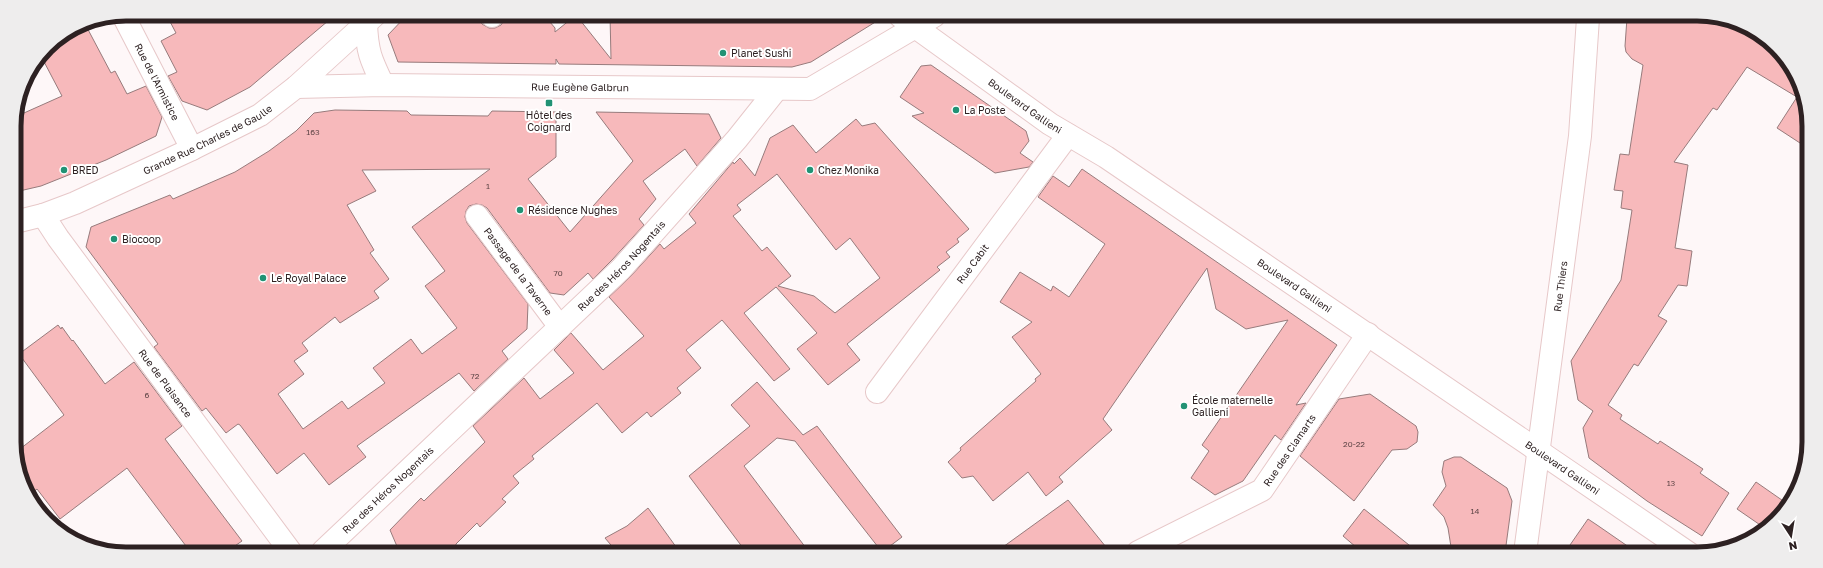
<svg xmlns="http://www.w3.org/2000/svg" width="1823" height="568" viewBox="0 0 1823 568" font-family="'Golos Text',sans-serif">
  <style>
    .building { fill: #f7b9bb; stroke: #977b7c; fill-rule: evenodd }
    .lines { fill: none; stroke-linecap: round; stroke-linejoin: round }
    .minor-casing { stroke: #e7c8c9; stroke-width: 24 }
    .minor { stroke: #fff; stroke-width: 22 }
    .poi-dot { fill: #219274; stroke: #fff; stroke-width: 1.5 }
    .labels { text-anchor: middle; stroke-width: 4; stroke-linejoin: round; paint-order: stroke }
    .number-label { font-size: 8px; fill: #604748 }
    .poi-label { font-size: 10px; fill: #2d2122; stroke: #fff; text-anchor: start }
    .street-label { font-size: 10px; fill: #2d2122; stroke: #fff }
    .rim { fill: none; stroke: #2d2122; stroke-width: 5 }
  </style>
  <rect width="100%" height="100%" fill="#fef7f8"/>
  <path class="building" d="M166,14H214L335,15L250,87L207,110L182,101L168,76L177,72L161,41L176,33Z
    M407,15H441L448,22L456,15H479L482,24L489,28H495L501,25L504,20V15H544L555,28V32L576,15L611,59L610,15L885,16L811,62L792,67L559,64L556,59V64L398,62L388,35Z
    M1627,18H1726L1781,52L1807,105V131L1800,143L1777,128L1797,97L1747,67L1717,110L1713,108L1674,162L1688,165L1675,248L1692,251L1687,286L1678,285L1658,316L1667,321L1638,366L1634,364L1608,405L1622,415L1620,419L1658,444L1660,441L1703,469L1700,473L1729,493L1702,536L1647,501L1589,458L1583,428L1593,411L1578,400L1571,361L1621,280L1632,210L1621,208L1623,191L1614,190L1620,154L1629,155L1643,65L1632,59L1626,52L1625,46Z
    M84,22L111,73L115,71L127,94L146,86L162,117L156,136L106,160L41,186L15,192V117L62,96L41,56L47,47Z
    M931,65L1026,131L1029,141L1020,153L1033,162L1029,167L995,173L912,116L924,113L900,97L921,66Z
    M335,110L407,111L411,115L488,116L492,111L556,112V157L528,179L570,232L633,161L596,112L709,114L721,138L697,166L685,149L643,181L656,199L639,219L644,225L612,260L593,279L588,273L564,295L550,293L487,208L482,205L476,204L469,206L466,211L465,217L467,223L528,304L527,329L502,351L508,359L474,391L459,373L357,446L366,457L329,485L304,453L277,474L240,425L238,424L226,433L206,408L202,411L154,347L158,344L86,247L91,227L170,195L173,199L235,172L269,151L296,131L314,113ZM490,169L412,227L445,271L425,286L457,328L422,354L411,339L373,368L385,383L348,409L342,401L303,429L278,394L304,374L294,361L308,351L302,343L335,317L340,323L379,298L374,291L389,279L370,253L374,250L347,205L376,191L362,170Z
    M856,119L862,126L875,123L969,229L957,239L959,242L946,252L950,257L937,267L940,270L847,344L860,360L828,385L797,349L817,333L776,287L744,313L790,369L774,381L722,320L686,350L701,368L677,388L681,393L651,417L647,412L622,433L597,403L532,456L534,459L513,476L519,483L502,499L506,502L480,527L477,523L456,544L455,551H399L390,530L421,498L424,501L485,442L473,426L524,378L540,399L574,373L554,350L571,333L603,370L644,336L609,297L630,277L660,244L664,249L696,223L689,214L733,162L734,164L740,158L755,176L770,138L793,125L816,153ZM777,174L836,250L850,238L880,278L835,313L814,296L778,286L791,276L767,247L762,251L733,216L741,210L737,205Z
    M1082,169L1337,345L1296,405L1306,403L1281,440L1275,435L1243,481L1215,495L1191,478L1209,451L1202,445L1288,320L1246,329L1216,309L1207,268L1103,419L1112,430L1059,477L1063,482L1046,496L1028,472L993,501L973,476L962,478L948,462L961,450L960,448L1036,381L1035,379L1041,374L1012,337L1032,322L1000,302L1020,272L1051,291L1053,286L1069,297L1105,244L1038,197L1053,176L1069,187Z
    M58,325L61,329L62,327L72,341L73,340L105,384L134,362L182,426L165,439L242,541L229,550H189L127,468L60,519L37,489L31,494L16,463V452L64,415L19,354Z
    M757,382L803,435L817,426L902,537L882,552L795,441L777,438L744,466L809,552H746L689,476L750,426L731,405Z
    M1370,394L1416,426L1418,432L1417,442L1407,449L1392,450L1354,501L1300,456L1339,399Z
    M1454,457H1461L1507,488L1512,501L1505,553H1452L1448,528L1444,517L1433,505L1446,486L1442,472L1444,461Z
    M1756,482L1789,505L1766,529L1737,509Z
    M1068,500L1110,552H996Z
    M648,508L679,551H616L605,538L627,526Z
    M1364,509L1419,553H1363L1343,536Z
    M1588,519L1597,525L1639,554H1583L1570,545Z"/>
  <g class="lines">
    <defs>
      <g id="minor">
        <path id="s1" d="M123,15L192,149"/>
        <path d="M491,15L492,16"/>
        <path id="s2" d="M900,16L1050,124L1106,157L1690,554"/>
        <path d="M366,23C367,52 371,60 383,85"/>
        <path id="s3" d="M296,87L383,85L810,89L934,16"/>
        <path id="s4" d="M43,215L58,238L290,551"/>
        <path id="s5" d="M477,216L560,327"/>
        <path id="s6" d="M15,222L43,215L75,203L192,149L260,115L296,87L375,15"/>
        <path id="s7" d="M877,392L1068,135"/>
        <path id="s8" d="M323,551L621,269L737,139L776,90"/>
        <path id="s9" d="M1138,552L1262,490L1368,334"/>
        <path id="s10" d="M1525,553L1580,136L1588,18"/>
      </g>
    </defs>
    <use href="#minor" class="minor-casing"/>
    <use href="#minor" class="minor"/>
  </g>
  <g class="poi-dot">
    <circle cx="723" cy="53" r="4"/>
    <rect x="545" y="99" width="8" height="8" rx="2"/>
    <circle cx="956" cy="110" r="4"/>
    <circle cx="64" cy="170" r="4"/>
    <circle cx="810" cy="170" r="4"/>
    <circle cx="520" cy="210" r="4"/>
    <circle cx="114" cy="239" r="4"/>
    <circle cx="263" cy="278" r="4"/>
    <circle cx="1184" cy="406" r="4"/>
  </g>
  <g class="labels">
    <g class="number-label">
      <text x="313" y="135">163</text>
      <text x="488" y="189">1</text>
      <text x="558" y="276">70</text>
      <text x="475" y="379">72</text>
      <text x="147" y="398">6</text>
      <text x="1354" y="447">20-22</text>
      <text x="1671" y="486">13</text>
      <text x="1475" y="514">14</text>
    </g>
    <g class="poi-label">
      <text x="731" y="57">Planet Sushi</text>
      <text x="964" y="114">La Poste</text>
      <text x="549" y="119" text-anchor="middle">Hôtel des<tspan x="549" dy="12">Coignard</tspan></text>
      <text x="72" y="174">BRED</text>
      <text x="818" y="174">Chez Monika</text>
      <text x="528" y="214">Résidence Nughes</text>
      <text x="122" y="243">Biocoop</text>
      <text x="271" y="282">Le Royal Palace</text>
      <text x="1192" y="404">École maternelle<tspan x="1192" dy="12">Gallieni</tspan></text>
    </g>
    <g class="street-label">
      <text dy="4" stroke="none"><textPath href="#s1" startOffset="75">Rue de l'Armistice</textPath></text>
      <text dy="4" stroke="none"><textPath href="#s3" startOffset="284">Rue Eugène Galbrun</textPath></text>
      <text dy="4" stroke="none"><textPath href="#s2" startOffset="154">Boulevard Gallieni</textPath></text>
      <text dy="4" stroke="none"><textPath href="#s6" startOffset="210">Grande Rue Charles de Gaulle</textPath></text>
      <text dy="4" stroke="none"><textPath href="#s7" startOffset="160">Rue Cabit</textPath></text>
      <text dy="4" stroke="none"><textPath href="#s8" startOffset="413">Rue des Héros Nogentais</textPath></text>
      <text dy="4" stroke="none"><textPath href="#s5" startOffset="69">Passage de la Taverne</textPath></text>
      <text dy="4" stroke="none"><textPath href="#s2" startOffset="478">Boulevard Gallieni</textPath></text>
      <text dy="4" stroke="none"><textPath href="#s10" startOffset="269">Rue Thiers</textPath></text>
      <text dy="4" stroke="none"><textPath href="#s4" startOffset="208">Rue de Plaisance</textPath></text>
      <text dy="4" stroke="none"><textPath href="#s9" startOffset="187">Rue des Clamarts</textPath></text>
      <text dy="4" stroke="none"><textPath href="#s2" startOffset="802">Boulevard Gallieni</textPath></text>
      <text dy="4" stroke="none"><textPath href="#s8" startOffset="89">Rue des Héros Nogentais</textPath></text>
    </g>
  </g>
  <path d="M0 0H1823V568H0ZM126 21H1697A105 105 0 0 1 1802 126V442A105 105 0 0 1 1697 547H126A105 105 0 0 1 21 442V126A105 105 0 0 1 126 21Z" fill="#eeeded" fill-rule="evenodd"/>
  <path class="rim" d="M126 21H1697A105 105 0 0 1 1802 126V442A105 105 0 0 1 1697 547H126A105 105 0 0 1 21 442V126A105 105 0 0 1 126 21Z"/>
  <g transform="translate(1791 536) rotate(168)" stroke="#ffffff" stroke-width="3" paint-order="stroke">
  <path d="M0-3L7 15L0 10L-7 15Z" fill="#2d2122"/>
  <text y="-6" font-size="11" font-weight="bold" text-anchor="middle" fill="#2d2122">N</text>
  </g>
</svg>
